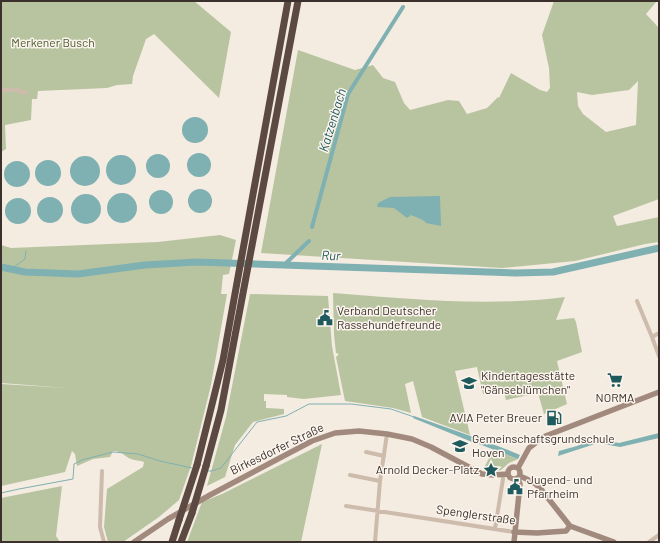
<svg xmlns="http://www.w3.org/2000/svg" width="660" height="543" viewBox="0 0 660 543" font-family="Barlow,sans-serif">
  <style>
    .green { fill: #b8c4a0; fill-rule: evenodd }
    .water { fill: #7fb0b2 }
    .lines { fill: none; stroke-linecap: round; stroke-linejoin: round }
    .stream { stroke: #7fb0b2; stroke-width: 1 }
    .canal { stroke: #7fb0b2; stroke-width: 4 }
    .river { stroke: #7fb0b2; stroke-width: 7 }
    .minor { stroke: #cdbbac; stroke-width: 4 }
    .secondary { stroke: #a18a7d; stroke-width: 5.5 }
    .motorway { stroke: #5c4a42; stroke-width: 7 }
    .motorway-bridge { stroke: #5c4a42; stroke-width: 7 }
    .labels { text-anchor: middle; stroke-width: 3; stroke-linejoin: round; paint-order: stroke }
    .park-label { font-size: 12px; fill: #4a5a2e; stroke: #fbf5ee }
    .poi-label { font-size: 12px; fill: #3b302b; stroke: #fbf5ee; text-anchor: start }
    .street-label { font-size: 12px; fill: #3b302b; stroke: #fbf5ee }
    .water-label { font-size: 13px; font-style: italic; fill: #1f5a5e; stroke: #fbf5ee }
  </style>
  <rect width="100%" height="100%" fill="#f4ebe1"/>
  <path class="green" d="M1,1H194L231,32L219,98L154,34L146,39L133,76L132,84L117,85L107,88L38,91L37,99H32L31,120L5,125L6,149L1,152Z
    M554,1H657L646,14L659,28V199L613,216L617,226L659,217V242L645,244L575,261L502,268L261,253L298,50L355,70L373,65L383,78L395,82L404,103L410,110L448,100L459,101L467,114L487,108L498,97L499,98L511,73L540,90L547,92L550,88L549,68L542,35ZM638,81L636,125L606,132L583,114L578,106L577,92L592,95L629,90Z
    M220,235L236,240L229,274L223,275L221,294H227L211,385L191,466L179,500L159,517L123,542H108L104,527L107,489L143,467L144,462C140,460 135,461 131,459C124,456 121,450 113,451L110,457L93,459L77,466L75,454L72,451L65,472L1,486V384L67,388L1,383V245L11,248L158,242Z
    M333,293C410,299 488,307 565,297L556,320L574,318L576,322L582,352L557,361L567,404L544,414L538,393L506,400L503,388L483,394L477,367L455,371L470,435L422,417L413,381L405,384L411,413L393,408L345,401L336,357L339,354L336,353L334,335Z
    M250,294L328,296L332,346L341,395L304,399L287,397V395L264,394V401H266V408L284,409V414L253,422L235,445L225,477L207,486L226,417Z
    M322,444L301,542H187L202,502L222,494Z
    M493,450L518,459L509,463L501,470L490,472L483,470Z
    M62,486L56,536L60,542H1V498Z"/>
  <path class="water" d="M182 130a13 13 0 1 1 26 0a13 13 0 1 1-26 0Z
    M187 165a12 12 0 1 1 24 0a12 12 0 1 1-24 0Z
    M146 166a12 12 0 1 1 24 0a12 12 0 1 1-24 0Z
    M106 170a15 15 0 1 1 30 0a15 15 0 1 1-30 0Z
    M70 171a15 15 0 1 1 30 0a15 15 0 1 1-30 0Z
    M35 173a13 13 0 1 1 26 0a13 13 0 1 1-26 0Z
    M4 174a13 13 0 1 1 26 0a13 13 0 1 1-26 0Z
    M188 201a12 12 0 1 1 24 0a12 12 0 1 1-24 0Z
    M149 202a12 12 0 1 1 24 0a12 12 0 1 1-24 0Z
    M107 208a15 15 0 1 1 30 0a15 15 0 1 1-30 0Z
    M71 209a15 15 0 1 1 30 0a15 15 0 1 1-30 0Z
    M440,196L441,226L426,223L423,220L411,215L407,218L394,208L377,207L378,203L390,197Z
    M37 210a13 13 0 1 1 26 0a13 13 0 1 1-26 0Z
    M5 211a13 13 0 1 1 26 0a13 13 0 1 1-26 0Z
    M414,416L479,439L477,444L413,418Z
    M659,433V438L620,447L598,443L558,456L559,451L577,446L592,440L598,439L619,443Z
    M481,440C494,445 507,449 520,455L518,459L479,444Z"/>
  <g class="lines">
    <path class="stream" d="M10,269L17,265L25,259L26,251
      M207,471H211L221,468L257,422L286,416L309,404H351L391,409L414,417
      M1,493L19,489L73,479L74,464L82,460L113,452L138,454L160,461L192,468"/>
    <path class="canal" d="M312,227L348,94L403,7
      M284,265L309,241"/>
    <path class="river" d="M1,267L25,272L78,274L145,265L197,262L516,273L553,272L659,248"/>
    <path class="minor" d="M1,90H17L26,93
      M637,301L652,337
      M659,333L652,337L659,356
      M366,452L384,456
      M102,471L100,527L104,542
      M350,475L380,481
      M346,506L514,532
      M495,529L503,479V475
      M375,542L380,481L387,434
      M649,542L659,535"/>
    <path class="secondary" d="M508 473a6 6 0 1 1 12 0a6 6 0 1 1-12 0Z
      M518,468L529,448L543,437L659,392
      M520,476L533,482L540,488L570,526L614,542
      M514,532L537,533L566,531L570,526
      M134,542L168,519L210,495L312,441L335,433L359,431L387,434L412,439L431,447L482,474L494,475L508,474
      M514,542L520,484L518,479"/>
    <path class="motorway" d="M197,465L223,360L288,1
      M206,466L221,410L298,1
      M172,542L179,520
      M181,542L192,513"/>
    <path class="motorway-bridge" d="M192,513L206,466
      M179,520L197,465"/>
  </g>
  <defs>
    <symbol id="civic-bare" viewBox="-9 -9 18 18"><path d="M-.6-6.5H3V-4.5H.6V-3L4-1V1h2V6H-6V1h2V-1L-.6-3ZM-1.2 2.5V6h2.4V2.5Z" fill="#1f5a5e" stroke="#fbf5ee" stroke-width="2.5" paint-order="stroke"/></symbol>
    <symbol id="supermarket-bare" viewBox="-9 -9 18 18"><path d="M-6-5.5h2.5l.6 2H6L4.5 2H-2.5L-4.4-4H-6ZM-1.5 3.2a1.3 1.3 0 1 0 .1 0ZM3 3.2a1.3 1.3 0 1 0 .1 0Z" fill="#1f5a5e" stroke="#fbf5ee" stroke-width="2.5" paint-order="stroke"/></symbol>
    <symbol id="school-bare" viewBox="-9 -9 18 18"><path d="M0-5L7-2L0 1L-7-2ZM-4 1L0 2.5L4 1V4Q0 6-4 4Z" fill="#1f5a5e" stroke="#fbf5ee" stroke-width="2.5" paint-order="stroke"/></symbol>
    <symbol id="fuel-bare" viewBox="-9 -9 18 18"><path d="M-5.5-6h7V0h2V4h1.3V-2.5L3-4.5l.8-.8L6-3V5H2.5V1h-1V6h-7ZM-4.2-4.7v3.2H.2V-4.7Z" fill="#1f5a5e" stroke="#fbf5ee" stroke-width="2.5" paint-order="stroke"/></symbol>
    <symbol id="sight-bare" viewBox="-9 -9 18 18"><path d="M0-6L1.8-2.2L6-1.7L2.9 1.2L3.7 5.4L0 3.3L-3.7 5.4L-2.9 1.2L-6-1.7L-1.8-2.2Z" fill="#1f5a5e" stroke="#fbf5ee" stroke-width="2.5" paint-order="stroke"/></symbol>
  </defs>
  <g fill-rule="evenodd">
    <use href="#civic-bare" x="314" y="307" width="22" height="22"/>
    <use href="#supermarket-bare" x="604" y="369" width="22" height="22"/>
    <use href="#school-bare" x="458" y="372" width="22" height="22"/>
    <use href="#fuel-bare" x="543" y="407" width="22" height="22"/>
    <use href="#school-bare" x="449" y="435" width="22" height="22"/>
    <use href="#sight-bare" x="480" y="459" width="22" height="22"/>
    <use href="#civic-bare" x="504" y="476" width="22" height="22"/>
  </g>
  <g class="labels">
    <g class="park-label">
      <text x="53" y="47">Merkener Busch</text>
    </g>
    <g class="poi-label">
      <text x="337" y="315">Verband Deutscher<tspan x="337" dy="14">Rassehundefreunde</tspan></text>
      <text x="481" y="380">Kindertagesstätte<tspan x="481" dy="14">"Gänseblümchen"</tspan></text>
      <text x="615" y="402" text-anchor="middle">NORMA</text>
      <text x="542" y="422" text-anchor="end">AVIA Peter Breuer</text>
      <text x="472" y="443">Gemeinschaftsgrundschule<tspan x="472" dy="14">Hoven</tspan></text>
      <text x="479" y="474" text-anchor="end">Arnold Decker-Platz</text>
      <text x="527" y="484">Jugend- und<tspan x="527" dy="14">Pfarrheim</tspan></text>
    </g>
    <g class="street-label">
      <text transform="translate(277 449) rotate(-26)" y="4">Birkesdorfer Straße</text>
      <text transform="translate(476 515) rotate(8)" y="4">Spenglerstraße</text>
    </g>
    <g class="water-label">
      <text transform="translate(332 120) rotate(-73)" y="5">Katzenbach</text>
      <text transform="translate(331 255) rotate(2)" y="5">Rur</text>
    </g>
  </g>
  <rect width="660" height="543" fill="none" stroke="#3b302b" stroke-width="4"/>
</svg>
